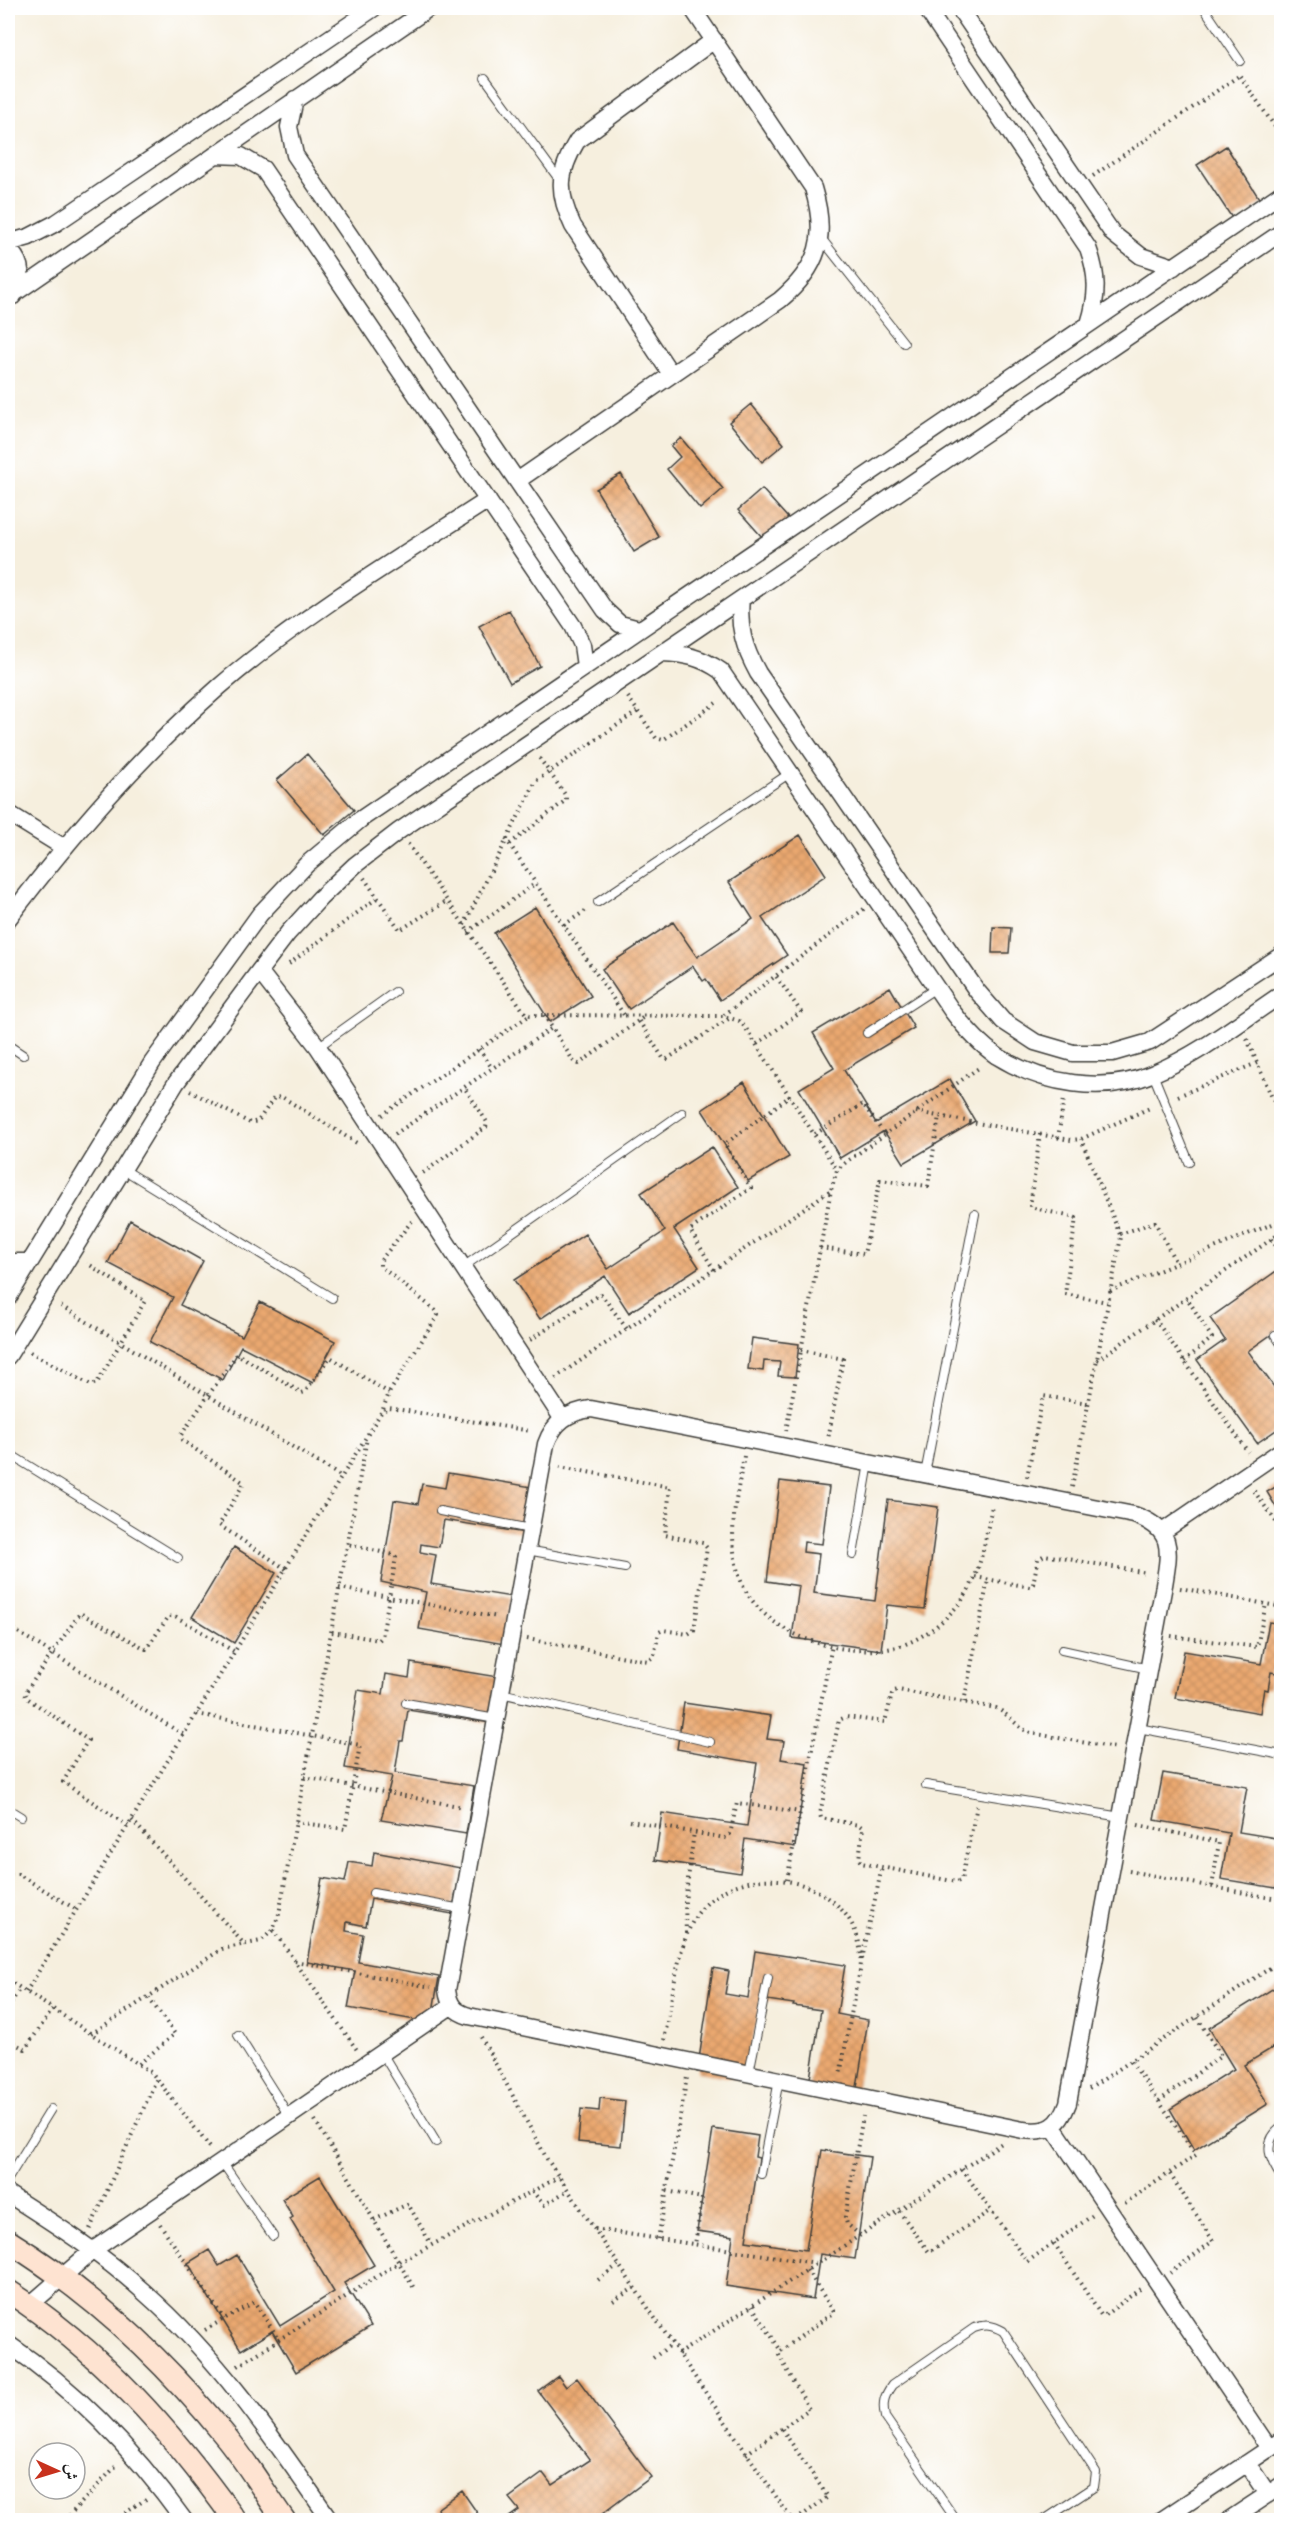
<svg xmlns="http://www.w3.org/2000/svg" width="1289" height="2528" viewBox="0 0 1289 2528" font-family="'Gentium Book Plus',Amiri,serif">
  <style>
    .building { fill: url(#building-cross-hatch) }
    .lines { fill: none; stroke-linecap: round; stroke-linejoin: round }
    .lane-casing { stroke: #3d3c39; stroke-width: 10 }
    .street-casing { stroke: #3d3c39; stroke-width: 19 }
    .secondary-casing { stroke: #3d3c39; stroke-width: 25 }
    .path { stroke: #3d3c39; stroke-width: 4; stroke-dasharray: 1.5 4.5; stroke-linecap: butt }
    .lane { stroke: #fff; stroke-width: 8 }
    .street { stroke: #fff; stroke-width: 16 }
    .secondary { stroke: #fee3d1; stroke-width: 22 }
  </style>
  <defs>
    <pattern id="building-cross-hatch" width="8" height="8" patternUnits="userSpaceOnUse" patternTransform="scale(1.5)"><rect width="8" height="8" fill="#eaa86f"/><path d="M0 0l8 8M0 8l8-8" fill="none" stroke="#c89060"/></pattern>
  </defs>
  <rect width="100%" height="100%" fill="#fff"/>
  <filter id="ink" filterUnits="userSpaceOnUse"><feTurbulence type="fractalNoise" baseFrequency=".0167" numOctaves="2"/><feDisplacementMap in="SourceGraphic" scale="12" xChannelSelector="R" yChannelSelector="G"/><feConvolveMatrix kernelMatrix="1 2 1 2 8 2 1 2 1" color-interpolation-filters="sRGB"/></filter>
  <filter id="wash" filterUnits="userSpaceOnUse"><feTurbulence type="fractalNoise" baseFrequency=".008" numOctaves="4" result="noise"/><feDisplacementMap in="SourceGraphic" scale="24" xChannelSelector="R" yChannelSelector="G"/><feGaussianBlur stdDeviation="1.35" result="paint"/><feColorMatrix in="noise" values="0 0 0 0 0 0 0 0 0 0 0 0 0 0 0 0 0 1.4 0 .05"/><feComposite in="paint" operator="in"/></filter>
  <g filter="url(#wash)">
    <rect width="100%" height="100%" fill="#f6efde"/>
    <g id="blocks">
      <path class="building" d="M1226,146L1262,203L1234,221L1197,165Z
        M751,404L784,444L762,462L729,422Z
        M681,438L723,489L700,509L667,469L680,457L671,446Z
        M621,474L659,537L634,552L596,489Z
        M762,489L795,526L771,547L738,510Z
        M509,610L540,666L510,683L479,626Z
        M307,754L354,810L324,835L277,780Z
        M800,835L826,875L762,918L787,955L720,1000L706,979L703,981L693,966L629,1009L602,969L673,922L697,957L753,919L729,882Z
        M535,907L591,996L550,1022L494,933Z
        M993,927L1011,928L1009,953H992Z
        M890,987L914,1028L844,1070L876,1123L950,1079L975,1121L904,1163L884,1131L840,1158L799,1089L834,1068L813,1033Z
        M744,1082L789,1157L748,1181L702,1110Z
        M712,1147L738,1187L674,1229L699,1267L629,1313L605,1276L540,1319L514,1280L585,1234L608,1269L665,1231L641,1193Z
        M130,1220L203,1261L180,1305L242,1336L260,1302L335,1341L313,1383L241,1346L223,1380L150,1342L173,1297L108,1263Z
        M1282,1267V1327L1248,1351L1282,1398V1426L1257,1443L1197,1360L1225,1340L1210,1318Z
        M752,1338L799,1344L795,1377L778,1376L780,1362L764,1361L763,1371L748,1369Z
        M448,1473L532,1487L525,1533L444,1520L439,1547L421,1544L420,1552L436,1555L431,1584L512,1597L504,1644L419,1629L426,1592L381,1582L394,1500L418,1504L422,1484L445,1488Z
        M780,1481L829,1487L822,1544L804,1542L803,1552L819,1554L814,1593L875,1601L888,1500L938,1507L925,1609L887,1605L881,1650L792,1638L799,1586L767,1581Z
        M1282,1483V1517L1267,1492Z
        M234,1547L276,1573L234,1643L192,1617Z
        M1269,1622L1282,1624V1674L1271,1672L1268,1690L1264,1689L1260,1713L1175,1698L1184,1651L1261,1664Z
        M411,1663L498,1677L490,1723L408,1710L403,1741H400L395,1773L474,1786L466,1834L381,1820L392,1776L345,1768L358,1690L383,1694L386,1674L409,1678Z
        M684,1703L771,1716L767,1739L784,1741L781,1759L807,1763L795,1847L745,1839L740,1873L655,1860L662,1813L747,1826L757,1763L677,1749Z
        M1163,1773L1247,1787L1239,1832L1282,1839V1889L1221,1879L1229,1833L1154,1820Z
        M374,1852L461,1868L452,1914L371,1899L366,1926L347,1922L346,1931L363,1934L358,1962L439,1977L431,2023L348,2008L355,1971L307,1962L322,1878L345,1882L349,1862L372,1866Z
        M755,1951L845,1965L837,2014L868,2020L855,2099L808,2091L821,2010L793,2006L794,2004L761,1999L745,2080L697,2072L713,1968L729,1971L725,1994L748,1998Z
        M1282,1983V2042L1244,2065L1268,2104L1194,2150L1170,2109L1234,2069L1209,2028Z
        M600,2098L625,2101L621,2146L578,2142L581,2109L599,2111Z
        M713,2129L758,2136L755,2157L759,2158L746,2241L806,2250L822,2150L870,2157L855,2259L820,2254L813,2299L726,2286L733,2236L697,2231Z
        M320,2176L374,2265L344,2283L371,2326L296,2372L272,2331L241,2350L188,2263L209,2250L219,2266L237,2255L280,2326L334,2292L290,2219L293,2217L282,2199Z
        M558,2376L566,2387L577,2378L651,2477L594,2520H505L519,2510L509,2498L543,2473L552,2485L590,2460L538,2391Z
        M462,2491L478,2514L469,2520H444L437,2509Z"/>
    </g>
  </g>
  <g filter="url(#ink)">
    <use href="#blocks" fill-opacity="0" stroke="#3d3c39" stroke-width="1.5"/>
    <g class="lines">
      <defs>
        <path id="lane" d="M1204,8L1240,61
          M485,78L561,182
          M821,238L904,343
          M598,902L790,773
          M867,1033L936,988
          M8,1045L23,1055
          M318,1047L395,992
          M1153,1074L1189,1162
          M123,1169L332,1298
          M463,1267L682,1113
          M1275,1335L1282,1345
          M8,1453L178,1558
          M925,1474L975,1214
          M440,1511L530,1529
          M527,1550L625,1568
          M853,1555L869,1463
          M1062,1650L1149,1669
          M501,1693L710,1742
          M406,1703L496,1719
          M1138,1728L1282,1755
          M926,1785L1121,1817
          M8,1809L21,1817
          M373,1893L462,1909
          M238,2035L289,2116
          M382,2053L436,2142
          M749,2073L768,1978
          M1282,2127C1261,2142 1270,2161 1282,2178
          M222,2162L273,2236
          M761,2174L779,2080
          M8,2179L51,2109
          M956,2520L885,2417C882,2403 884,2396 892,2385L974,2328C986,2324 992,2325 1003,2331L1096,2472L1094,2487L1044,2520"/>
        <path id="street" d="M926,8L1088,248C1098,275 1098,296 1089,324
          M959,8L1113,234L1141,256L1174,267
          M295,99L289,127L295,155L605,610L620,624L639,629
          M215,155L241,156L263,169L573,626L582,645L585,666
          M8,243L29,237L56,223L374,8
          M8,249C23,262 24,280 13,296
          M15,293L429,8
          M671,374L573,226C557,192 558,173 577,141L714,40
          M517,481L780,300C819,267 828,237 813,188L692,8
          M741,599C738,627 744,648 758,673L977,991L1003,1021L1035,1042L1073,1053H1112L1150,1042L1282,955
          M662,653C685,654 701,657 721,671L952,1011C965,1028 979,1044 997,1056C1042,1084 1104,1095 1154,1073C1200,1054 1240,1022 1282,994
          M8,813L63,847
          M8,919C72,835 139,757 219,687C301,616 397,559 488,500
          M259,971L318,1047L562,1418
          M8,1262H29
          M8,1298L152,1063L260,914L307,864L361,819L1282,193
          M8,1356L176,1083L259,971L288,933L320,898L355,865L399,831L1282,232
          M591,1409L1134,1515C1174,1529 1170,1549 1164,1585L1068,2103C1059,2127 1049,2133 1023,2130L469,2016C455,2012 449,2005 447,1990L546,1444C554,1422 568,1412 591,1409Z
          M1162,1532L1282,1450
          M1053,2127L1269,2448
          M8,2194C55,2224 102,2254 144,2292C219,2358 274,2439 330,2520
          M30,2305L93,2250L451,2006
          M8,2344C78,2391 135,2452 184,2520
          M1247,2463L1268,2494
          M1162,2520L1282,2440
          M1229,2520L1282,2485"/>
        <path id="secondary" d="M8,2241C91,2292 165,2361 227,2438C248,2464 265,2493 284,2520
          M8,2291C100,2350 172,2432 235,2520"/>
      </defs>
      <use href="#lane" class="lane-casing"/>
      <use href="#street" class="street-casing"/>
      <use href="#secondary" class="secondary-casing"/>
      <path class="path" d="M1240,76L1282,137
        M1093,176L1240,75
        M628,697L656,738L663,740L719,701
        M506,839L624,1015
        M408,844L525,1013L530,1015L723,1016L739,1021L745,1027L837,1170
        M510,844L566,800V796L538,756
        M364,878L400,930L447,901
        M464,925L536,781L638,711
        M564,925L588,909
        M468,932L536,883
        M289,964L377,898
        M544,1015L574,1062L579,1064L645,1016
        M724,1015L864,909
        M639,1021L663,1058L667,1059L730,1018
        M1247,1039L1282,1121
        M757,1044L801,1012L776,976
        M479,1049L492,1068
        M190,1091L250,1123L258,1121L274,1098L282,1097L360,1145
        M1178,1096L1257,1063
        M916,1112L1071,1140L1081,1139L1152,1107
        M382,1115L530,1015
        M395,1134L552,1028
        M815,1134L863,1104L884,1134
        M1040,1134L1030,1207L1076,1218L1065,1294L1107,1302
        M1058,1138L1064,1099
        M423,1173L486,1127L487,1122L464,1087
        M1120,1234L1155,1222L1176,1263
        M1271,1239L1282,1254
        M820,1248L864,1254L880,1180L928,1186L939,1116
        M714,1270L690,1230L751,1188L725,1144L790,1096
        M1110,1291L1282,1220
        M61,1306L342,1477
        M1155,1319L1248,1452
        M530,1340L601,1294L627,1329
        M801,1350L843,1359L828,1439
        M30,1352L91,1385L97,1383L145,1301L87,1263
        M1097,1360L1282,1232
        M1184,1361L1212,1338L1187,1298
        M555,1378L831,1190
        M383,1409L389,1393L438,1315L435,1310L380,1266V1261L412,1221
        M786,1431L831,1190L837,1170L846,1162L980,1067
        M744,1456C737,1495 727,1533 738,1572C754,1631 833,1657 887,1649C915,1645 941,1625 959,1604C981,1578 985,1539 992,1506
        M1027,1477L1043,1396L1088,1403
        M1072,1487L1121,1237L1081,1139
        M1254,1491L1282,1530
        M286,1569L219,1525L244,1483L182,1440L181,1435L237,1354L302,1393L305,1392L330,1357L389,1393
        M975,1577L1030,1587L1033,1584L1038,1559L1045,1555L1147,1573
        M339,1588L498,1617
        M1180,1588L1282,1607
        M8,1626L184,1735
        M332,1632L379,1640L382,1637L396,1557L394,1555L347,1544
        M1171,1636L1257,1647L1266,1604
        M527,1639L648,1661L654,1656L659,1632L663,1630L688,1634L694,1630L707,1548L703,1543L665,1535L670,1487L560,1467
        M964,1702L988,1580
        M197,1714L360,1745L345,1829L296,1822
        M304,1777L463,1807
        M977,1806L961,1880L957,1882L861,1863L859,1859L863,1828L859,1825L821,1818L820,1814L839,1720L846,1717L885,1722L892,1694L894,1691L898,1690L996,1708C1010,1715 1017,1728 1031,1733L1115,1748
        M132,1820L245,1945
        M630,1821L725,1838L730,1834L737,1803L800,1812
        M1138,1825L1219,1842L1212,1887
        M128,1826L63,1782L88,1740L27,1698L25,1693L80,1613L146,1649L169,1616H175L235,1652
        M1129,1871L1282,1900
        M8,1879L10,1874H18L77,1910
        M787,1880L832,1645
        M273,1930L357,2050
        M686,1933L685,1902L694,1832
        M862,1959L882,1867
        M295,1961L431,1987
        M8,1980L152,2073L212,2150
        M26,1992L382,1411L389,1408L531,1431
        M8,2008L20,1988
        M91,2034L222,1949L261,1941L273,1930L279,1914L367,1438
        M481,2037L547,2159L792,2520
        M8,2040L25,2049L53,2009
        M664,2040C672,2005 677,1941 698,1913C746,1851 863,1880 861,1963C860,1974 856,1987 854,1999C849,2024 845,2050 840,2075
        M139,2064L175,2034L148,1997
        M1089,2089L1282,1960
        M1159,2101L1221,2056L1197,2017
        M315,2120L415,2290
        M962,2169L1027,2262L1093,2215
        M1170,2174L1213,2241L1170,2273
        M532,2191L544,2205L568,2190
        M667,2191L702,2198L695,2245
        M1125,2203L1196,2155L1131,2061
        M899,2211L929,2252L991,2210
        M374,2220L408,2204L431,2244
        M160,2224L224,2319
        M90,2229L157,2078
        M595,2229L816,2263
        M860,2235L847,2224L845,2217L863,2116
        M658,2239L687,2077
        M1054,2243L1101,2315H1105L1140,2289
        M598,2280L618,2265
        M613,2301L634,2288
        M752,2306L781,2351
        M205,2330L254,2302L279,2339
        M678,2354L1002,2143
        M653,2358L672,2344
        M238,2366L398,2263L559,2177
        M782,2429L828,2497L796,2520
        M746,2454L809,2409L779,2355L781,2351L834,2312L807,2270
        M65,2520L118,2464
        M115,2520L146,2499"/>
      <use href="#lane" class="lane"/>
      <use href="#street" class="street"/>
      <use href="#secondary" class="secondary"/>
    </g>
  </g>
  <rect width="1289" height="2528" fill="none" stroke="#fff" stroke-width="30"/>
  <g transform="translate(57 2471) rotate(94)"><circle r="28" fill="#ffffff" stroke="#a4a4a4" stroke-width="1.5"/>
  <path d="M0-4.5L10 22L0 15L-10 22Z" fill="#c8321e"/>
  <text y="-9" font-size="16" font-weight="bold" text-anchor="middle" fill="#1c1c1c">ش</text>
  </g>
</svg>
